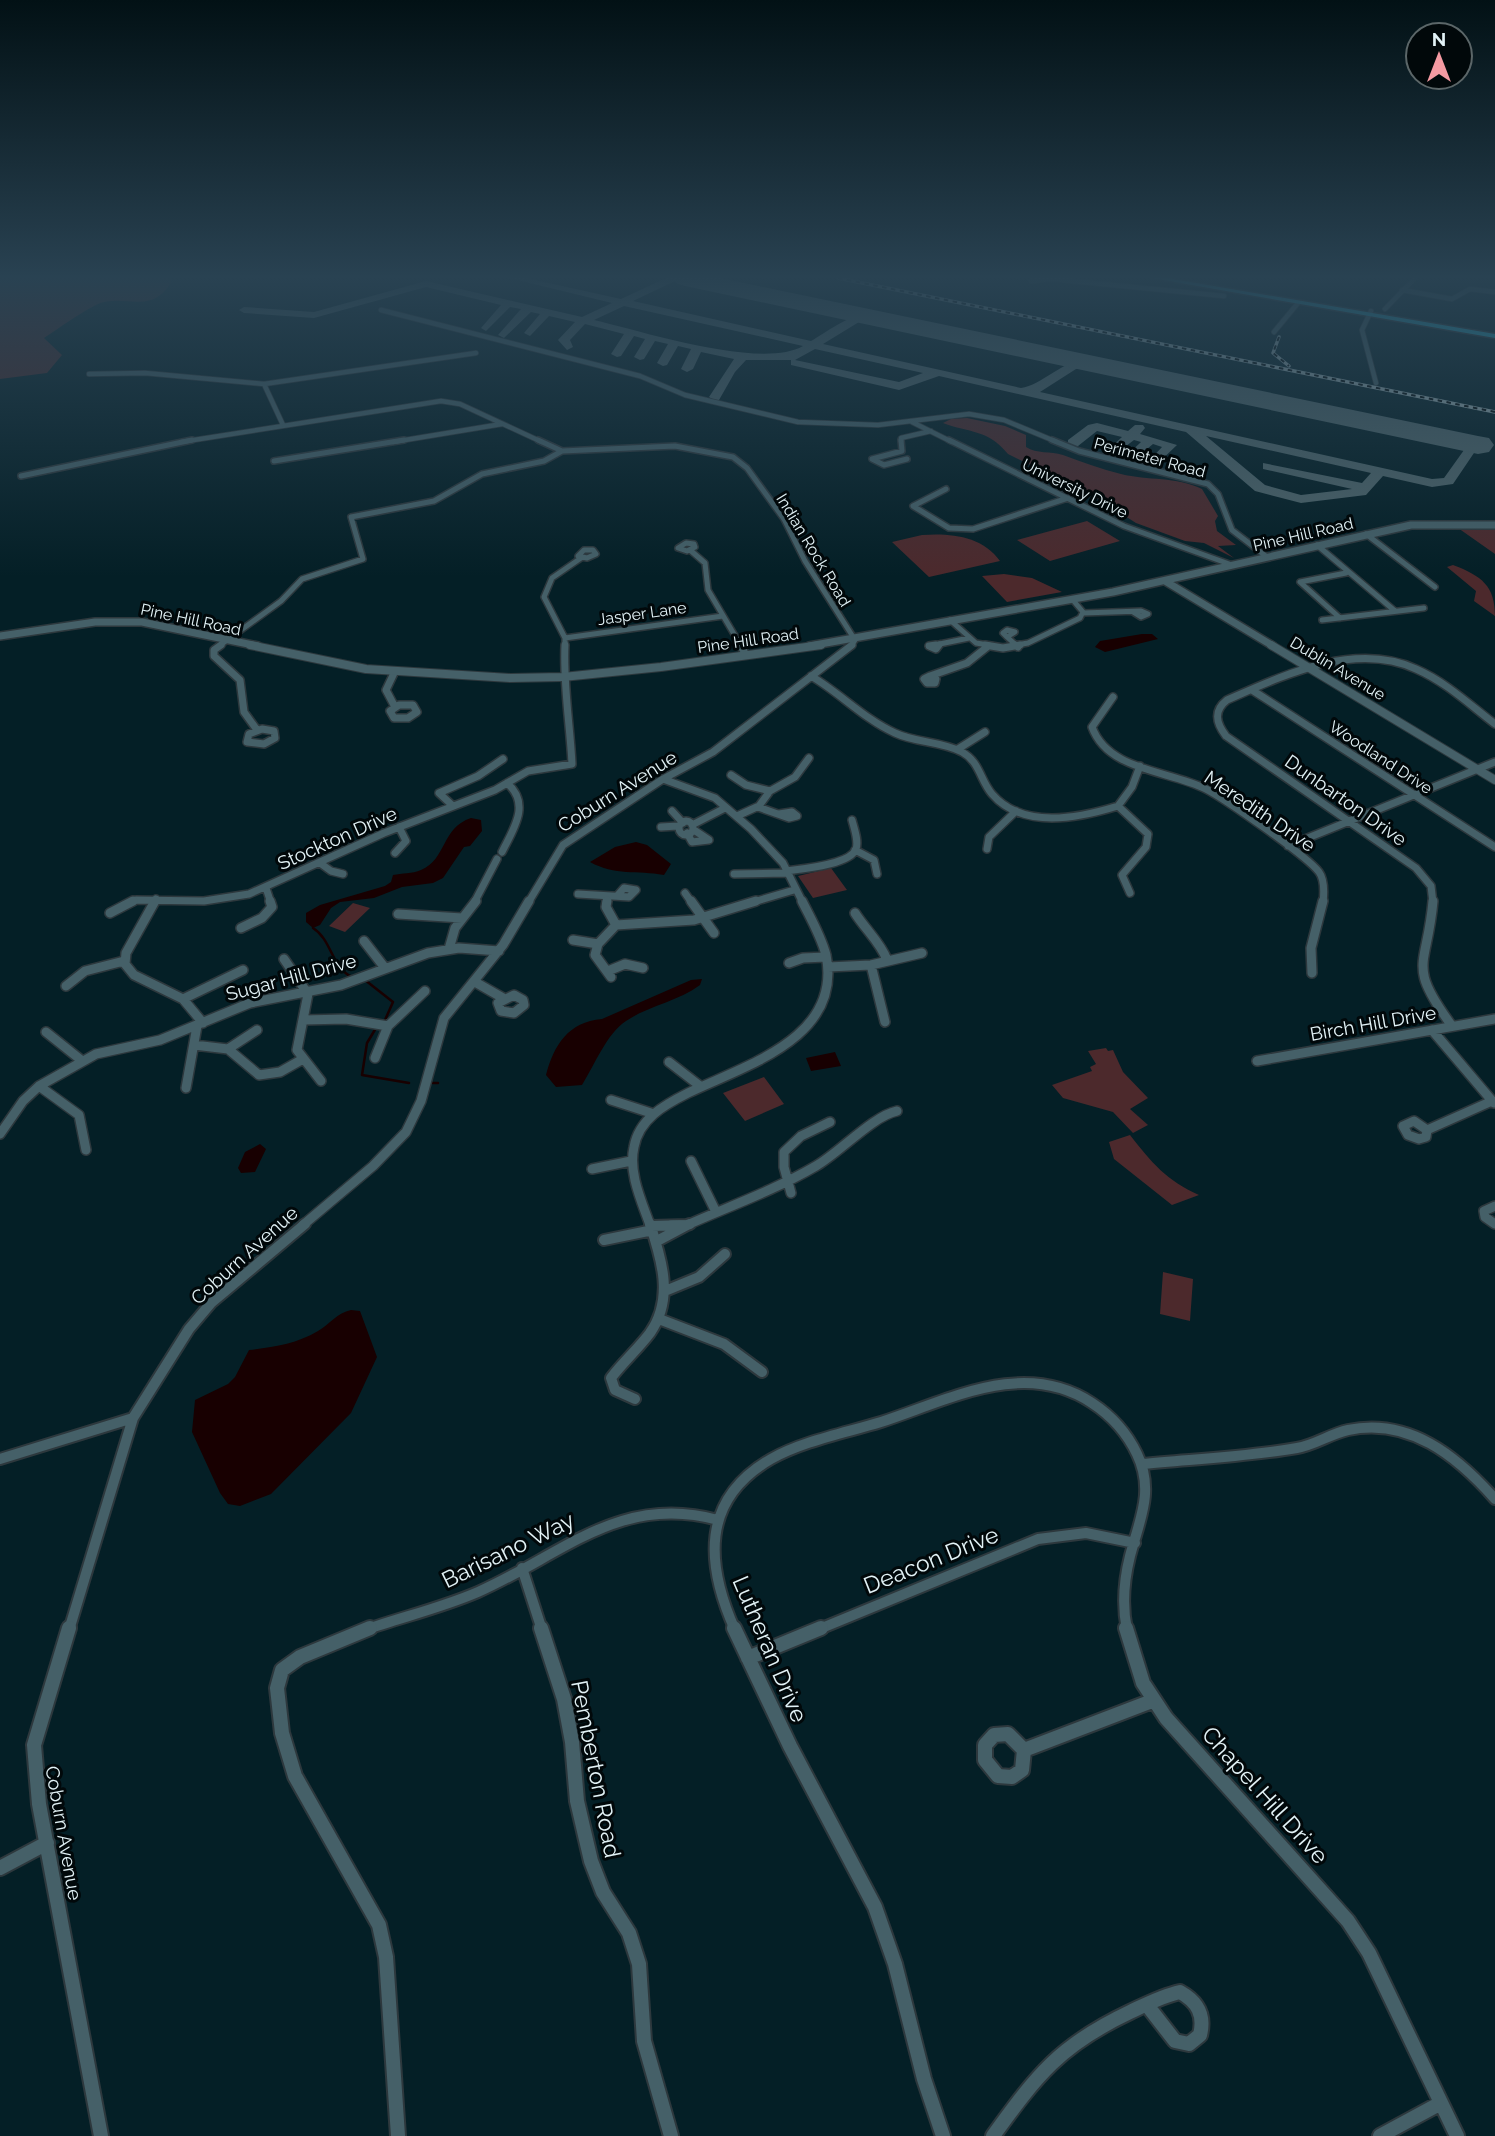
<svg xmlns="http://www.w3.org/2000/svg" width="1495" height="2136" viewBox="0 0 1495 2136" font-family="Raleway,sans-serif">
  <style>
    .green { fill: #4c292c }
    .water { fill: #180001 }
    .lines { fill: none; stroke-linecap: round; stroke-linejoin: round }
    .stream { stroke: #180001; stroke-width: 2.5 }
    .taxiway { fill: #4c6369; fill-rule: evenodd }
    .runway { fill: #4c6369; fill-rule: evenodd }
    .minor-far5-casing { stroke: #2d383d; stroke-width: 6 }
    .minor-far4-casing { stroke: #2d383d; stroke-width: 8 }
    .minor-far3-casing { stroke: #2d383d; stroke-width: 10 }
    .minor-far2-casing { stroke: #2d383d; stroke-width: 12 }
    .minor-far1-casing { stroke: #2d383d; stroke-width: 14 }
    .minor-casing { stroke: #2d383d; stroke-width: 18 }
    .tertiary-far1-casing { stroke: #2d383d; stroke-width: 10 }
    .tertiary-casing { stroke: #2d383d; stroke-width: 10 }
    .trunk-casing { stroke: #2d383d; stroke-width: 3 }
    .minor-far5 { stroke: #456068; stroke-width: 4.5 }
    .minor-far4 { stroke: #456068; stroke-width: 5 }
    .minor-far3 { stroke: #456068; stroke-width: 7 }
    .minor-far2 { stroke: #456068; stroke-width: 9 }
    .minor-far1 { stroke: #456068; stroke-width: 10 }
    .minor { stroke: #456068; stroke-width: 14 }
    .tertiary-far1 { stroke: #456068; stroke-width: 7 }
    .tertiary { stroke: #456068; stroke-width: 8 }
    .trunk { fill: #26b1ce; fill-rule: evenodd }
    .rail-casing { stroke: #93a7ac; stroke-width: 3.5 }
    .rail { stroke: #01080a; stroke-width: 2; stroke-dasharray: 4.5; stroke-linecap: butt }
    .labels { text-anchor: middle; stroke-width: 6; stroke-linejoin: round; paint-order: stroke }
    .far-street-label { font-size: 16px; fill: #e2f2f6; stroke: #01080a }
    .street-label { font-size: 19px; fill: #e2f2f6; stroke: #01080a }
    .near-street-label { font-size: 23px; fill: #e2f2f6; stroke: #01080a }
  </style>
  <rect width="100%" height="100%" fill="#041f26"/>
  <path class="green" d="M0,278H170L171,282C151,317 123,292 96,305C78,314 61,327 44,338L62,355L47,373L0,379Z
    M967,418L1005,426L1026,435V447C1037,454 1050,451 1063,455C1082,462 1101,469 1121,474C1148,481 1176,476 1202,489L1218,516L1215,521L1217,531L1236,545L1218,546L1234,558L1204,543L1185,541L1136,523L1092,495L1008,454C988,429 969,433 943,423L951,419Z
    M1087,521L1120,541L1050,561L1017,540Z
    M1458,528H1495V554Z
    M922,535C951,533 982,536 1000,561L929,577L892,542Z
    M1453,565C1482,576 1495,586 1495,616L1474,601L1476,591L1447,567Z
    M1004,574L1032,578L1062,592L1007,602L982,576Z
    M831,868L847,890L813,898L798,876Z
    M353,903L370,908L345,932L329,926Z
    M1106,1048L1108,1051L1113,1050L1123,1072L1148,1098L1130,1109L1148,1125L1133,1133L1113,1112L1063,1098L1052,1085L1092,1071L1090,1067L1096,1064L1088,1051Z
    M764,1077L784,1104L745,1121L723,1093Z
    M1130,1135C1151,1162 1167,1181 1199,1195L1172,1205L1114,1159L1109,1142Z
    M1163,1272L1193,1279L1190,1321L1160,1314Z"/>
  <path class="water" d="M1142,634H1152L1158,639L1105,652L1095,647L1100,641Z
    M471,818L481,820L482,831L470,846L464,847L443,878L433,883L402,887L374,898L340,902L331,908L320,925L313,928L306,922V913L320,905L385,886L391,882L393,875C402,873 412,874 421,870C447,859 441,828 471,818Z
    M636,842L647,845L671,864L664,875C637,870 615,876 590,862L615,847Z
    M702,979L700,985C677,1002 650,1005 626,1021C607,1033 594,1066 582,1085L556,1087L546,1075C554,1045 568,1022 602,1019L691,980Z
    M835,1052L841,1066L811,1071L806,1058Z
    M260,1144L266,1149L255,1172L241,1173L238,1168L245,1152Z
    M351,1310L360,1311L377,1357L351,1413L271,1494L240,1506L228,1504L220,1493L192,1432L195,1400L228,1384L235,1377L249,1350C274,1347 296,1344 318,1331C330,1324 337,1313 351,1310Z"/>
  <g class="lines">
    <path class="stream" d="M313,928C332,940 331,967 352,977
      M365,980L393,1002L385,1020
      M376,1028L367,1043L362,1075L409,1083
      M433,1083H438"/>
    <path class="taxiway" d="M509,278H526L621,299L666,278H675V281L633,301L811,341C829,331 860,305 879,318L878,320L859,322L823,344L1021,388C1046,385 1075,346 1101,364L1099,366L1076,369L1040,392L1432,479L1444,478L1464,450L1449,443V437L1472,441L1476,450L1453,484L1432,487L1383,476L1366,495L1301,503L1255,491L1186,432L939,376L899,390L791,365V360H746L735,372L719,400L715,401L709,397L734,359L701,352L693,369L687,372L681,369L691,349L678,346L667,365L663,366L657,363L668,344L655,341L644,359L640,360L634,357L645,339L634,336L621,356L617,357L611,354L624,334L585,324L570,340L573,347L567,350L558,340L575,322L549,316L530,336L524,333L540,314L531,312L504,338L498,335L521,309L510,307L486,331L481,328L501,305L426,287L314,318L244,313L239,310L244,307L314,312L426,281L582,317L612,303ZM624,306L803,346C761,370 642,331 594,320ZM815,349L923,373L899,382L795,360ZM1206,436L1371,473L1362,483L1263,463V469L1352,489L1301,495L1265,485Z
      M1097,423L1128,431L1135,425H1143L1145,428L1140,434L1177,445L1155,466L1148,462L1162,447L1153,444L1129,464L1122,460L1141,442L1134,440L1109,459L1102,455L1122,437L1097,431L1078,446H1068V440L1088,425Z"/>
    <path class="runway" d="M672,278H720L1478,436L1489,438L1494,445L1489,452L1478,454L685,286L676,283Z"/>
    <defs>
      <path id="minor-far5" d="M1031,281L1052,279L1224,296
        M1402,290L1452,299L1470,289L1495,292
        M1385,309L1415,278
        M381,310L640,376L685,395L798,422L878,425L969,414L1004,420L1057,442
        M1371,311L1362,330L1376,383
        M1274,332L1298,303
        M89,374L145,373L264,384L283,425
        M264,384L476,353
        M912,422L952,442
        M181,442L441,401L460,404L542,442
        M393,442L502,424
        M901,442V438L931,431"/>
      <path id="minor-far4" d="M538,440L562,451L675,446L733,457L747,468L784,519L805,561L855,640L851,646
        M901,440L902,451L872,459L884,465L907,459
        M949,440L1124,526L1232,565
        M1052,440L1079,451L1208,484L1218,494L1232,530L1267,557
        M274,461L404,440
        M21,476L192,440
        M946,489L913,506L949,528L973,529L1068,498
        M1366,534L1435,587
        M686,543L694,544L695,547L687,551L678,548Z
        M1317,545L1395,611
        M584,550H593L596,554L587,558L578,556Z
        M690,550L705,563L708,590L741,646
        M1083,613L1141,611L1148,614L1141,617L1133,612
        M1340,618L1300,582L1346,573
        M950,620L976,643L994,646
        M1322,620L1424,608
        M1007,630L1015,632L1007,637L1003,633Z
        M1007,637L1017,646
        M565,638L723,616
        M219,646L281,601L302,579L363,559L351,517L434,501L482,474L544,461L562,451
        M565,646V638L544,597L552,578L581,558
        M930,646L969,638
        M938,646L940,644
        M1011,646L1028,643L1080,618L1083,612L1072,599"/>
      <path id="minor-far3" d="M221,645L214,650V656L240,680L244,712L257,730
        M740,645L745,653
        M936,645L929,646L936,649L939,645
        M985,645L1003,648L1020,645
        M1015,645L1018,647
        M395,671L386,690L395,707
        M811,676C840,693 864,719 895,733C916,743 941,741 962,752C980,762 980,780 992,794C1023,830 1079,818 1118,806L1132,787L1140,766
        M930,676L936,679L935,683H927L924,679Z
        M930,676L967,663L987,647
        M1252,690L1495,847
        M1113,697L1092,727C1108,771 1168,770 1206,789C1225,799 1307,856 1319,872C1325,880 1324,894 1323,903
        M399,705H413L417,712L408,718H394L390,711Z
        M262,729L274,731L275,738L264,744L247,742L249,734Z
        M958,749L985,732
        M731,775L746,785L770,791
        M663,779L715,798L751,829L783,863L803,903
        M453,806L439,793L478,776L503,759
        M1118,806L1148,834L1146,847L1122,875L1130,893
        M758,807L789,818L797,816L792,812L779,814
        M672,811L683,823
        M737,816L759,806L770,791L795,777L809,758
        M679 828a7 7 0 1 1 14 0a7 7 0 1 1-14 0Z
        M692,825L725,808
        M661,827L678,826
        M687,833L692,842L709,840L694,830
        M1288,846L1495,762
        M987,849L989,837L1016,811
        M855,850L874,860L877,874
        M502,852C514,828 531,804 507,783
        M395,853L406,841L399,827
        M320,863L331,871L343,874
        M786,871C801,869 850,865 856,849C859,841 854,828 852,820
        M734,874L787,873
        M266,888L271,903
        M685,893L692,903
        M578,894L629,897L636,890L624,888L617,896
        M130,903L136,900L204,901L249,894L384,833L495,790L528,771L572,764C570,724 563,685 565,645
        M154,903L156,899
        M474,903L497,859
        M528,903L563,845L663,779L713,752L852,645
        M606,903L607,897
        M750,903L794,890
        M1433,903L1431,886L1416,868L1226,736C1216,723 1213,711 1227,700C1284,675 1355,641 1416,669C1446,682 1470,705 1495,724"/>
      <path id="minor-far2" d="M155,901L126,953L125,964L134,975L183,999L203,1023
        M607,901L606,907L616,925L598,944L595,955L611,977
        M691,901L714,933
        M1433,901C1427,969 1406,963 1452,1026
        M110,913L133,901
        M855,913C865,929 881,943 887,960
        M398,914L462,918
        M616,925L694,920L756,901
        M241,928L262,918L272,907L270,901
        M573,940L598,944
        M364,941L385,968
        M449,949L455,928L476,901
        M284,959L308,994L297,1050L321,1081
        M789,963L803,958L826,957
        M871,965L885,1022
        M828,967L871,965L922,953
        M608,971L625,964L643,968
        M1312,973L1311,948L1323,901
        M475,982L503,998
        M66,986L85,971L124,961
        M514,995L523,1000L524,1005L514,1013L501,1011L498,1003Z
        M183,999L243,970
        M303,1020L346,1019L388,1026
        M1432,1030L1494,1103
        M46,1032L81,1060
        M194,1045L228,1049L259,1075L280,1072L303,1059
        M228,1049L257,1030
        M375,1058L388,1026L425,991
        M1257,1061L1495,1019
        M669,1062L700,1086
        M39,1086L79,1115L86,1150
        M186,1088L197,1026
        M611,1100L651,1113
        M1414,1121L1427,1130L1426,1137L1419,1139L1408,1135L1403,1126Z
        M1427,1130L1492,1101
        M0,1134L23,1101L39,1086L96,1054L160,1040L250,1003L341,985L428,953L459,948L499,951
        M691,1161L716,1212
        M592,1169L631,1161
        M791,1193L784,1167V1152L801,1136L830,1122
        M1495,1206L1484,1211L1485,1217L1495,1224
        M303,1225L373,1166L406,1132L421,1101L444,1018L503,945L529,901
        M650,1225C642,1202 628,1173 634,1147C639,1119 664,1105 688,1093C746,1065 843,1038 826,955C821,936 811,919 802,901
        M671,1225H686
        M687,1225C730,1206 775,1190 816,1166C840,1152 873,1116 897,1111"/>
      <path id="minor-far1" d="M687,1225L690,1224
        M652,1226L687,1225L657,1241
        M604,1240L653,1230
        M665,1291L699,1277L725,1254
        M659,1319L724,1344L762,1372
        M635,1399L615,1390L611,1378C623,1362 638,1349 650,1333C674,1299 662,1260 650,1224
        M0,1459L133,1418
        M1142,1464C1193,1459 1246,1457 1297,1448C1315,1445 1330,1434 1348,1430C1409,1417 1457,1456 1495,1499
        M522,1568L542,1630
        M69,1630L133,1418L189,1329L211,1303L305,1224
        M365,1630C402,1617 441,1608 478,1592C562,1555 620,1493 718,1520
        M735,1630C706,1565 700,1500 771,1459C803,1441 845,1433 881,1422C949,1400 1024,1358 1092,1403C1112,1416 1127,1433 1137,1454C1155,1491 1139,1521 1130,1556C1124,1580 1122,1606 1127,1630
        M817,1630L1038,1539L1086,1533L1135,1543"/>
      <path id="minor" d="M69,1628L34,1745L39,1804L101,2136
        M370,1628L300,1657L282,1670L277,1688L282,1733L295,1776L379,1925L386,1957L398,2136
        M541,1628L564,1699L572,1742L577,1801L591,1861L603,1892L629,1933L639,1964L644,2041L671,2136
        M734,1628L790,1746L875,1907L895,1964L924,2079L943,2136
        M1126,1628L1143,1683L1166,1718L1348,1921L1369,1953L1457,2136
        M748,1658L821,1628
        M1008,1734L1024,1750L1022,1770L1012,1777L998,1776L985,1760V1745L994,1735Z
        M1024,1750L1152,1701
        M0,1868L47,1843
        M993,2136C1037,2075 1060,2045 1130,2012C1147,2004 1162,1996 1180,1992C1198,2002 1205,2015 1200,2035L1189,2044L1175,2041L1147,2005
        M1380,2136L1441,2103"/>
      <path id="tertiary-far1" d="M1165,581L1273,646
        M0,636L95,622H142L258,646
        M809,646L1113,592L1411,525H1495"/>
      <path id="tertiary" d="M250,645L366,669L510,678L563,677L661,667L821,645
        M1271,645L1495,780"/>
      <path id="trunk" d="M1152,278H1167L1495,334V338Z"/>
    </defs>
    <use href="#minor-far5" class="minor-far5-casing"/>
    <use href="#minor-far4" class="minor-far4-casing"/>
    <use href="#minor-far3" class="minor-far3-casing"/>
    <use href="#minor-far2" class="minor-far2-casing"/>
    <use href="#minor-far1" class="minor-far1-casing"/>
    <use href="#minor" class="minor-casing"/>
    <use href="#tertiary-far1" class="tertiary-far1-casing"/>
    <use href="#tertiary" class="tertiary-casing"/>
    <use href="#trunk" class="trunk-casing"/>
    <use href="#minor-far5" class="minor-far5"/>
    <use href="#minor-far4" class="minor-far4"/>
    <use href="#minor-far3" class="minor-far3"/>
    <use href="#minor-far2" class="minor-far2"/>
    <use href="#minor-far1" class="minor-far1"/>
    <use href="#minor" class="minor"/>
    <use href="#tertiary-far1" class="tertiary-far1"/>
    <use href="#tertiary" class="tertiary"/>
    <use href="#trunk" class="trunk"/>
    <defs>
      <path id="rail" d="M838,278L1495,412
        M1279,337L1273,353L1289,366"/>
    </defs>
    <use href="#rail" class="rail-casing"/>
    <use href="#rail" class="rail"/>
  </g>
  <linearGradient id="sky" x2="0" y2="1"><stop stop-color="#021115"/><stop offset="0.48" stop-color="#294252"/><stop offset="1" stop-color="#294252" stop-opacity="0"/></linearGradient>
  <rect width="1495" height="577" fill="url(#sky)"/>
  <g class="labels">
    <g class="far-street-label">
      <text transform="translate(1150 457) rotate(15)" y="6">Perimeter Road</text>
      <text transform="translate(1075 488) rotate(26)" y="6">University Drive</text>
      <text transform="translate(1303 534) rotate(-13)" y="6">Pine Hill Road</text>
      <text transform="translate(814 550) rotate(59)" y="6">Indian Rock Road</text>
      <text transform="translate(642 613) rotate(-8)" y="6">Jasper Lane</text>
      <text transform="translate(191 619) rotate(12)" y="6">Pine Hill Road</text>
      <text transform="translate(748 640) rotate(-8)" y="6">Pine Hill Road</text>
      <text transform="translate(1338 668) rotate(31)" y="6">Dublin Avenue</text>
      <text transform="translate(1381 757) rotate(33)" y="6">Woodland Drive</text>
    </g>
    <g class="street-label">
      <text transform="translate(617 791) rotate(-32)" y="7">Coburn Avenue</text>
      <text transform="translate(1346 800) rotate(35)" y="7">Dunbarton Drive</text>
      <text transform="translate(1260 811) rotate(34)" y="7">Meredith Drive</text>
      <text transform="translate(337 838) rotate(-24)" y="7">Stockton Drive</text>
      <text transform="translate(291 977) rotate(-15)" y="7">Sugar Hill Drive</text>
      <text transform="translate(1373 1023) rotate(-10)" y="7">Birch Hill Drive</text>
      <text transform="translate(244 1255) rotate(-42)" y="7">Coburn Avenue</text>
      <text transform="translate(64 1833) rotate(80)" y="7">Coburn Avenue</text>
    </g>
    <g class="near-street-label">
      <text transform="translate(508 1550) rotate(-26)" y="8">Barisano Way</text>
      <text transform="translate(931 1560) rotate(-22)" y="8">Deacon Drive</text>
      <text transform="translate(770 1649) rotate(67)" y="8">Lutheran Drive</text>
      <text transform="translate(596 1769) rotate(79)" y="8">Pemberton Road</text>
      <text transform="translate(1265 1795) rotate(48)" y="8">Chapel Hill Drive</text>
    </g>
  </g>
  <g transform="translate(1439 56)"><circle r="33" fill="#01080a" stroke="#5b6668" stroke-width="2"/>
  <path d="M0-5L12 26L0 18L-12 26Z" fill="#f49aa2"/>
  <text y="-10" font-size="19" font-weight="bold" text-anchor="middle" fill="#e2f2f6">N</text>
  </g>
</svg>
